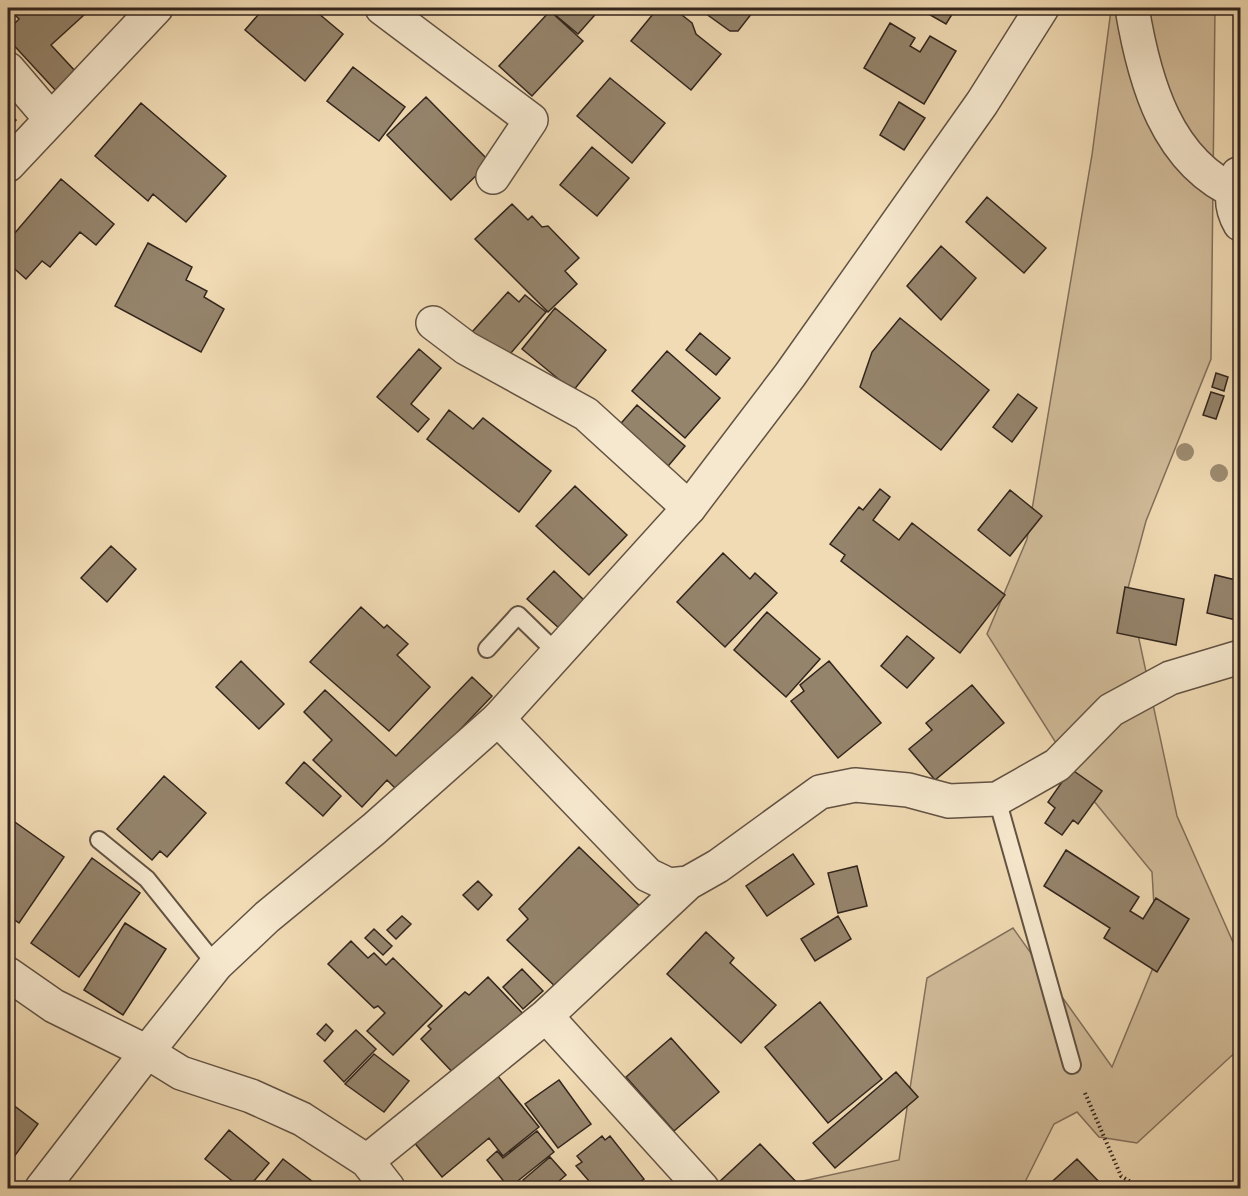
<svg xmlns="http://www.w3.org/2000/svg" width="1248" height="1196" viewBox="0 0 1248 1196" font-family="'IM FELL DW Pica',serif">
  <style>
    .green { fill: #d1bc9a; stroke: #82705c; stroke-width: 1.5 }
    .building { fill: #95846c; stroke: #32251d; stroke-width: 1.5 }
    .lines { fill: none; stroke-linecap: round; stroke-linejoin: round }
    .service-casing { stroke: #625243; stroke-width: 20 }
    .minor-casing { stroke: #625243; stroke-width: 36 }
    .tertiary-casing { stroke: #625243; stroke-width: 36 }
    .path { stroke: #32251d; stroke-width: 4; stroke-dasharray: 1.5 3; stroke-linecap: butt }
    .service { stroke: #f6e8ce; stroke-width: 16 }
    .minor { stroke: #f6e8ce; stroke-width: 33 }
    .tertiary { stroke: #f6e8ce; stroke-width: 33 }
    .tree { fill: #9e8c72 }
  </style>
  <rect width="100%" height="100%" fill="#f1dbb4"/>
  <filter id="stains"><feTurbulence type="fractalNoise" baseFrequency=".00333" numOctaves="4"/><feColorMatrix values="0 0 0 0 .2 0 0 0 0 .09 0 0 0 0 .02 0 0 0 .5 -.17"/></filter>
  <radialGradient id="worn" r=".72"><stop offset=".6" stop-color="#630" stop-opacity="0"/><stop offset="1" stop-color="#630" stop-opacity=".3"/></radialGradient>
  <path class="green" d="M1114,8H1215L1211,359L1146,521L1128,588L1177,816L1240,958V1048L1137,1143L1099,1137L1077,1112L1054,1124L1022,1188H771L899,1160L927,978L1013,928L1112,1067L1157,958L1152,872L1089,795L987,634L1027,539L1092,155L1111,10Z"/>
  <path class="building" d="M8,8H79L85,14L51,45L76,72L56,91L8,39V30L19,19Z
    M264,8H312L343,34L305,81L245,30Z
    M547,8H601L578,34Z
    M658,8H673L692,23L696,34L721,54L691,90L631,41Z
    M698,8H756L738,31H730Z
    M918,8H956L946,24Z
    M550,11L583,41L532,96L499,66Z
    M890,23L915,38L910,46L920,52L930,36L956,51L924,104L864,68Z
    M353,67L405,107L379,141L327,101Z
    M610,78L665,123L632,163L577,116Z
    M426,97L490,162L451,200L387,135Z
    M899,102L925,118L904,150L880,135Z
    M141,103L226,176L186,222L153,194L148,201L95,156Z
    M8,113L16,120L8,130Z
    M592,147L629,178L597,216L560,185Z
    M61,179L114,224L96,245L80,232L50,267L42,261L26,279L8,263V241Z
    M987,197L1046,248L1024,273L966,222Z
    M512,204L528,220L532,216L542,227L548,226L579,258L565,271L577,284L548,312L475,239Z
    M148,243L192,267L186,280L207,291L204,297L224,309L201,352L115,306Z
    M941,246L976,278L941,320L907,286Z
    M508,292L519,302L525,295L546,312L504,361L472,332Z
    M555,308L606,350L573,391L522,349Z
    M900,318L989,390L941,450L860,387L872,352Z
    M700,333L730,358L716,375L686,350Z
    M419,349L441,368L411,404L429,419L418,432L377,397Z
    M667,351L720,398L685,438L632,391Z
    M1216,373L1228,377L1224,391L1212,387Z
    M1211,392L1224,396L1216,419L1203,415Z
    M1018,394L1037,408L1012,442L993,427Z
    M637,405L685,446L664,471L616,429Z
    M449,410L473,429L483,418L551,471L519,512L427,439Z
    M575,486L627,535L589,575L536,526Z
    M880,489L890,497L873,520L899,540L912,523L1005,595L960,653L841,561L845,555L830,544L859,507L863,510Z
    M1010,490L1042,516L1010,556L978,530Z
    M111,546L136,569L107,602L81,578Z
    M723,553L750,579L755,573L777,593L725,647L677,602Z
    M1240,563V621L1207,613L1215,575L1236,580Z
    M554,571L586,602L560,629L527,599Z
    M1125,587L1184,599L1176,645L1117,633Z
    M361,607L384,628L387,625L408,644L397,655L430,687L389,731L310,662Z
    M767,612L820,659L786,697L734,650Z
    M907,636L934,658L907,688L881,666Z
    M241,661L284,704L259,729L216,687Z
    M829,661L881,723L838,758L791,701L804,691L800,685Z
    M472,677L492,696L400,793L387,780L362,807L313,760L332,740L304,712L325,690L396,756Z
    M972,685L1004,723L935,780L909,749L932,730L926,723Z
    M304,762L341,796L323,816L286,783Z
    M1071,769L1102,791L1078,824L1073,820L1062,835L1045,823L1055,808L1048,802Z
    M164,776L206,813L167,857L160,851L152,860L117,829Z
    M12,820L64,857L19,923L8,915V827Z
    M579,847L644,910L562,993L507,940L528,919L519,909Z
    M1066,850L1139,897L1130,911L1143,919L1156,898L1189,919L1157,972L1104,938L1110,928L1044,886Z
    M793,854L814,884L767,916L746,886Z
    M92,858L140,893L79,977L31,943Z
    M857,866L867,906L838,913L828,873Z
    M478,881L492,895L478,910L463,895Z
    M402,916L411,924L396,939L387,930Z
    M838,916L851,939L815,961L801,939Z
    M125,923L166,949L123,1015L84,990Z
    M374,929L392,946L383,955L365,938Z
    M706,932L734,958L730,963L776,1005L741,1043L667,974Z
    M351,941L368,958L374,953L386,965L393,958L442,1006L393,1055L367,1031L385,1013L378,1006L374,1008L328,964Z
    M522,969L543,991L523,1009L503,987Z
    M488,977L527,1018L459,1079L421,1039L431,1029L428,1026L465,992L469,995Z
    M820,1002L882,1079L828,1123L765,1047Z
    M326,1024L333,1031L325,1041L317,1034Z
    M356,1030L376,1049L344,1082L324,1061Z
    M671,1038L719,1092L674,1131L626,1077Z
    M374,1054L409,1081L384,1112L345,1084Z
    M488,1064L539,1127L503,1156L489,1138L442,1177L405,1131Z
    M896,1072L918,1097L835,1168L813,1143Z
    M559,1080L591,1124L558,1148L525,1104Z
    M8,1101L38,1124L8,1165Z
    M229,1130L269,1163L248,1188H241L205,1159Z
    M537,1131L554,1152L509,1188L487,1160L497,1151L503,1158Z
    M602,1136L605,1140L610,1136L644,1179L632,1188H595L576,1166L582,1162L577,1156Z
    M760,1144L802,1188H720L716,1185Z
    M550,1157L566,1175L551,1188H530L523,1180Z
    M283,1159L321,1188H260Z
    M1077,1159L1105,1188H1045Z"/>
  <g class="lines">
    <defs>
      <path id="service" d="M487,649L518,615L557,653
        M997,799L1072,1065
        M99,840L147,879L216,965"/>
      <path id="minor" d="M382,8L531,120L493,177
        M1132,8C1144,80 1166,163 1240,194
        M8,69L50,118
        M8,165L156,8
        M1238,174C1231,190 1230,207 1240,224
        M433,323L466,348L586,414L689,508
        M8,974L54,1006L147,1052L216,965L267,917L374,829L498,719L648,875L669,885L688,883L718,866L820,792L855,785L908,790L949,801L997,799L1057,765L1111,710L1170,678L1240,657
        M546,1016L702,1188
        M367,1161L546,1016L688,883"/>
      <path id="tertiary" d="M498,719L689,508L790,375L982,103L1042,8
        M42,1188L147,1052L181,1073L251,1096L302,1119L367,1161L388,1188"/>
    </defs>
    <use href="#service" class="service-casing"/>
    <use href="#minor" class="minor-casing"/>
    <use href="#tertiary" class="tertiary-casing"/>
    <path class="path" d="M1085,1093L1121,1176L1140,1188"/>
    <use href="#service" class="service"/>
    <use href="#minor" class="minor"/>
    <use href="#tertiary" class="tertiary"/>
  </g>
  <g class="tree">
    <circle cx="1185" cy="452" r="9"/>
    <circle cx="1219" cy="473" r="9"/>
  </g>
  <rect width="1248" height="1196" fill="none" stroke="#f1dbb4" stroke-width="30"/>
  <rect x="9" y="9" width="1230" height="1178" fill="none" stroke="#32251d" stroke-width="3"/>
  <rect x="15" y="15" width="1218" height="1166" fill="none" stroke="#32251d" stroke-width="1.5"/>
  <rect width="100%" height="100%" filter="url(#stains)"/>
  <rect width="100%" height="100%" fill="url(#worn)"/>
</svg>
